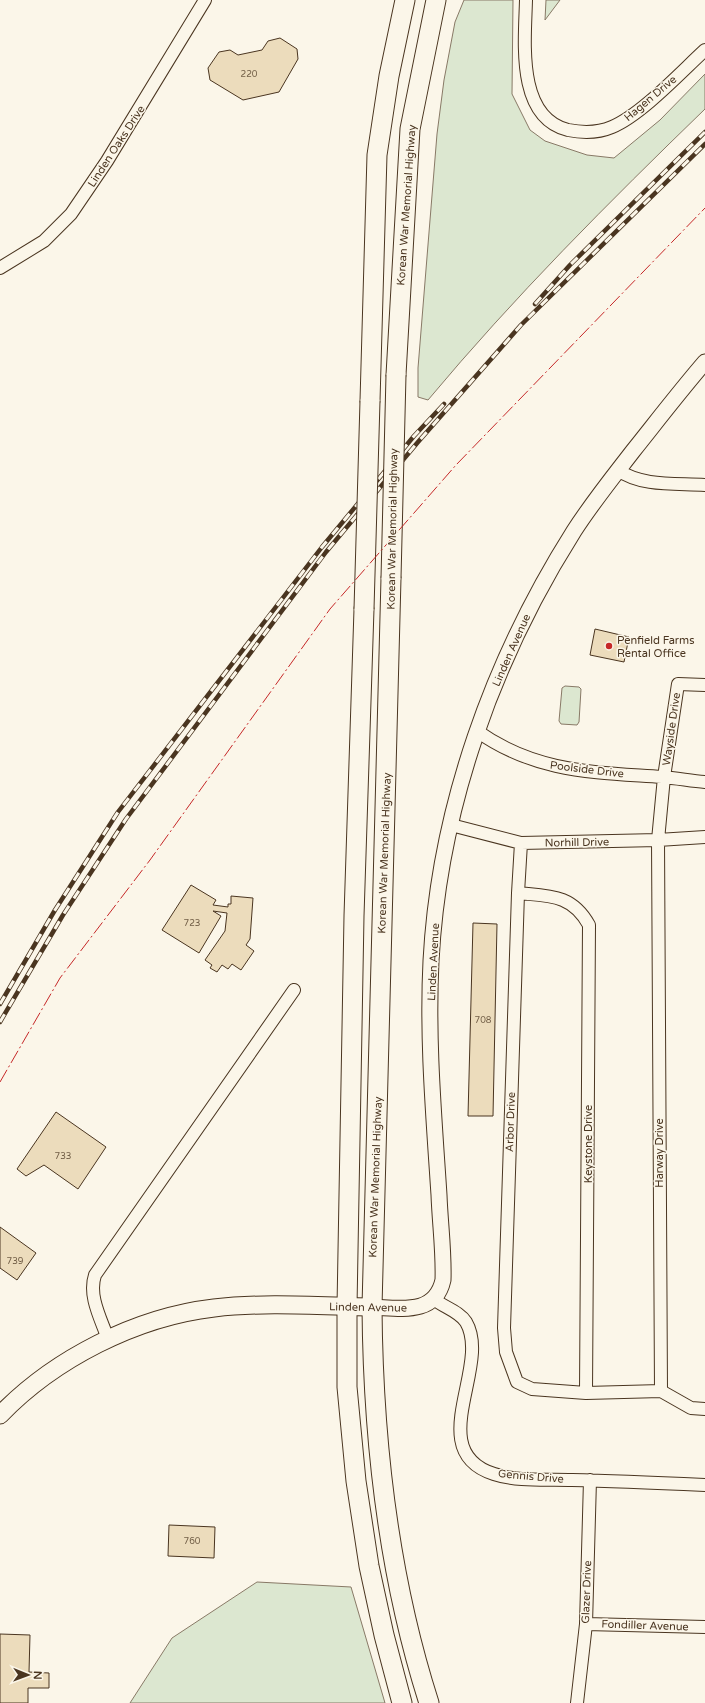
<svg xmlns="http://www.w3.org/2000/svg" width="705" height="1703" viewBox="0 0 705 1703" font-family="'Varela Round',sans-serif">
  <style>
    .green { fill: #dce7d0; stroke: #887966 }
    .building { fill: #ecdcbc; stroke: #4a3520 }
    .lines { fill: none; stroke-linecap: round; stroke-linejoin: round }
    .minor-casing { stroke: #4a3520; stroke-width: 14 }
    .tertiary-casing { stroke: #4a3520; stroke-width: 17 }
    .secondary-casing { stroke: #4a3520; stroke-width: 19 }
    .primary-casing { stroke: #4a3520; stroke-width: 21 }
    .minor { stroke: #fbf6e9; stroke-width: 12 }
    .tertiary { stroke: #fbf6e9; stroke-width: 15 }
    .secondary { stroke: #fbf6e9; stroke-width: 17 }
    .primary { stroke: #fbf6e9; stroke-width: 19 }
    .rail-casing { stroke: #4a3520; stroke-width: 4.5 }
    .rail { stroke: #fbf6e9; stroke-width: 3; stroke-dasharray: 9; stroke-linecap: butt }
    .primary-bridge-casing { stroke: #4a3520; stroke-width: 21; stroke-linecap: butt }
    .primary-bridge { stroke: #fbf6e9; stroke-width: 19 }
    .power { stroke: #c62828; stroke-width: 1; stroke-dasharray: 14 3 2 3; stroke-linecap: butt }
    .poi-dot { fill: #c62828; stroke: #fbf6e9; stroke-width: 1.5 }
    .labels { text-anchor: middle; stroke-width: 3; stroke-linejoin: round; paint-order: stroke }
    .number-label { font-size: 9px; fill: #725f47 }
    .street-label { font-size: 11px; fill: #4a3520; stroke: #fbf6e9 }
    .poi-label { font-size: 11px; fill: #4a3520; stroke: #fbf6e9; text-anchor: start }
  </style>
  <rect width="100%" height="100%" fill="#fbf6e9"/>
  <path class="green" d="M464,0H513L512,94L530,130L545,141L587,155L614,158L660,120L705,74V109C609,202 514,297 428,400L418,397V368L437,134L444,80L455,22Z
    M546,0H560L545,20Z
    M565,686L579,687L581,689L579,722L577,725L561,724L559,721L562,688Z
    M257,1582L351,1587L385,1703H130L172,1638Z"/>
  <path class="building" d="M280,38L297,49L298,59L279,92L243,100L210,80L208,68L219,52L230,50L238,55L262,50L268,41Z
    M595,629L629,637L624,662L590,655Z
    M191,885L216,900L213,905L228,907V904H231V896L253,898L250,939L246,945L254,951L241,970L232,964L228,969L222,965L217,972L210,968L212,965L205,960L225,931L227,913L213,911L221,916L199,953L162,930Z
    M473,923L497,924L493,1116H468Z
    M56,1112L106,1147L78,1189L44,1165L26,1176L17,1169Z
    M0,1227L36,1253L17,1280L0,1268Z
    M169,1525L215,1527L214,1558L168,1556Z
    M0,1634L30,1635L29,1672L49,1673V1688H28V1703H0Z"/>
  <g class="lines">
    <defs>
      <path id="minor" d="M526,0C525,41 516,117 568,130C583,133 598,133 612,127C641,115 681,72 705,50
        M0,268L44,241L71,214L107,161L205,0
        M618,470C642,487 677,483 705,485
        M477,731C536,773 594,772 662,777C677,778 691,781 705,782
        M451,825L521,843L658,840L705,837
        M521,843L518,893L504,1328L506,1352L517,1382L532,1389L586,1393L661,1391L691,1408L705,1409
        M518,893C549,896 572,894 589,925L586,1393
        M434,1299C443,1307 459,1311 466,1322C492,1366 422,1451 494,1474C518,1482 547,1479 572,1480C616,1481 661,1483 705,1485
        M108,1339C101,1319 88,1296 95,1275L294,990
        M661,1391L658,840L664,777L678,684L705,685
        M586,1624L705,1627
        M577,1703L586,1624L590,1480"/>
      <path id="tertiary" d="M372,1307C400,1308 435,1316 443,1280C444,1252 440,1223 439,1195C434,1118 427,1039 431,961C439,809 493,659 574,531C592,503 613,477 633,451C657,421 680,391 705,362"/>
      <path id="secondary" d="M0,1415C54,1359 136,1317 214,1308C266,1302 319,1306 372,1307"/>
      <path id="primary" d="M396,375L410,129L436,0
        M370,401L377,155L389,76L405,0
        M391,578L372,1307C373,1441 388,1575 429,1703
        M364,609L354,916L347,1307V1387L356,1481L369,1566L384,1635L402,1703"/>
    </defs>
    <use href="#minor" class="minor-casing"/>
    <use href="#tertiary" class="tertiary-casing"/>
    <use href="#secondary" class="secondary-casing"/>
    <use href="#primary" class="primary-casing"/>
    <use href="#minor" class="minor"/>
    <use href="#tertiary" class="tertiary"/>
    <use href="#secondary" class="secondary"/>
    <use href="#primary" class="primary"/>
    <defs>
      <path id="rail" d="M535,304L570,265L705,132
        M0,1004L55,910L118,812L322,547L414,436L444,404
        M0,1022L63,915L126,819L326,552L418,442L521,325L705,144"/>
    </defs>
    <use href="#rail" class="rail-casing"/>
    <use href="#rail" class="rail"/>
    <defs>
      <path id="primary-bridge" d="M391,578L396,375
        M364,609L370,401"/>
    </defs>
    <use href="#primary-bridge" class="primary-bridge-casing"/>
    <use href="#primary-bridge" class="primary-bridge"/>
    <path class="power" d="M0,1082L60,978L150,860L330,609L456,465L705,208"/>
  </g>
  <circle class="poi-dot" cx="609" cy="646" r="4"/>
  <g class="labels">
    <g class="number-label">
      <text x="249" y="77">220</text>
      <text x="192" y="926">723</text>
      <text x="483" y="1023">708</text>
      <text x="63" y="1159">733</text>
      <text x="15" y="1264">739</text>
      <text x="192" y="1544">760</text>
    </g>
    <g class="street-label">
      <text transform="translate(650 98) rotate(-40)" y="4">Hagen Drive</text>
      <text transform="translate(116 146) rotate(-57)" y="4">Linden Oaks Drive</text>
      <text transform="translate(406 205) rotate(-86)" y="4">Korean War Memorial Highway</text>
      <text transform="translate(392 529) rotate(-89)" y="4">Korean War Memorial Highway</text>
      <text transform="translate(511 650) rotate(-66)" y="4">Linden Avenue</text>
      <text transform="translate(671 729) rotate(-82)" y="4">Wayside Drive</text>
      <text transform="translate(587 769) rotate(7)" y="4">Poolside Drive</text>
      <text transform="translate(577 842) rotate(-1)" y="4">Norhill Drive</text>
      <text transform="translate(384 853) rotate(-88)" y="4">Korean War Memorial Highway</text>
      <text transform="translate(433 962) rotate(-87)" y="4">Linden Avenue</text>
      <text transform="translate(510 1122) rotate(-88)" y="4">Arbor Drive</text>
      <text transform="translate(588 1144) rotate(-90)" y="4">Keystone Drive</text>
      <text transform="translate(659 1153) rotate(-90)" y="4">Harway Drive</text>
      <text transform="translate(375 1177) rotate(-88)" y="4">Korean War Memorial Highway</text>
      <text transform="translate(368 1307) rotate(1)" y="4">Linden Avenue</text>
      <text transform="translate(531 1476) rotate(5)" y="4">Gennis Drive</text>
      <text transform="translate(586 1592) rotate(-88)" y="4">Glazer Drive</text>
      <text transform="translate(645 1625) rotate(2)" y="4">Fondiller Avenue</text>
    </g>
    <g class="poi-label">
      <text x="617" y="644">Penfield Farms<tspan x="617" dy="13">Rental Office</tspan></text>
    </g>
  </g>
  <g transform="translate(28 1675) rotate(91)" stroke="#fbf6e9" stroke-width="3" paint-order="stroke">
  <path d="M0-3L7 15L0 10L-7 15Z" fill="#4a3520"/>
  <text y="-6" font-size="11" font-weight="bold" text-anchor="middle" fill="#4a3520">N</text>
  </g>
</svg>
